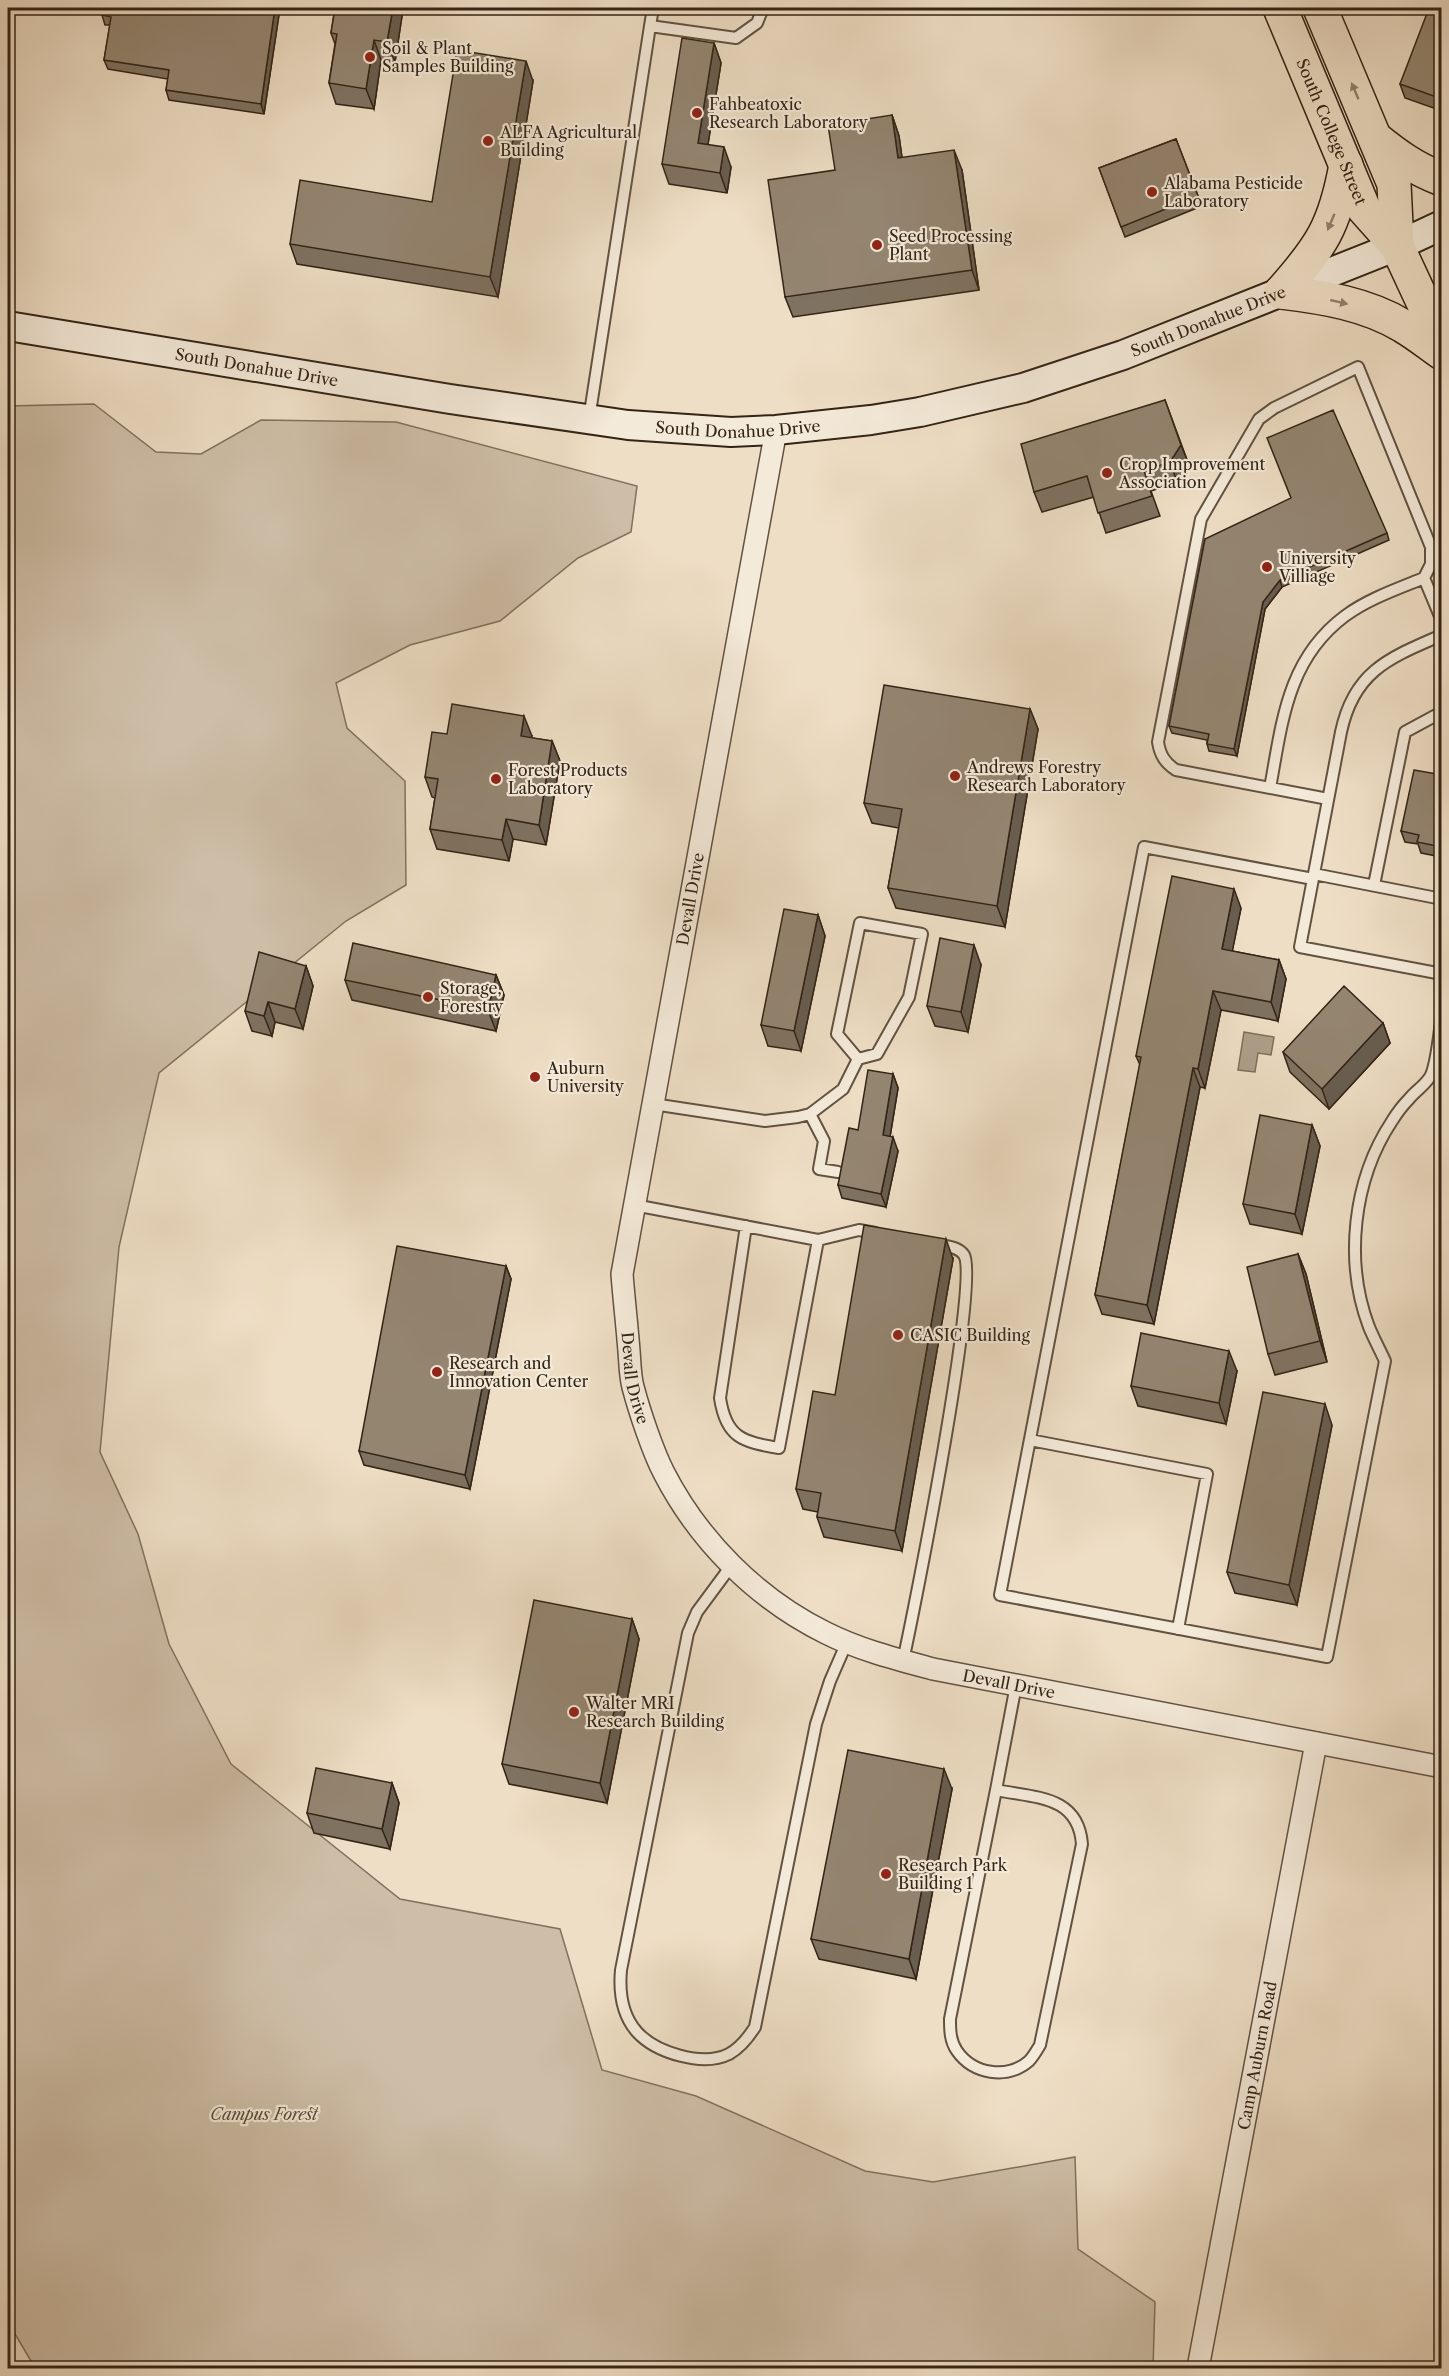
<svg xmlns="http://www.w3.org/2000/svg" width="1449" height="2376" viewBox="0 0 1449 2376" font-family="'Libre Caslon Text',serif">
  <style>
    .green { fill: #cebea7; stroke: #80715e; stroke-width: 1.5 }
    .water { fill: #ae9f8a; stroke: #7d6e5c; stroke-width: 1.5 }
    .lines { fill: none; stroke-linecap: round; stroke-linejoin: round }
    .lane-casing { stroke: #625242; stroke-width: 14 }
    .street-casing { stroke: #625242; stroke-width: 24 }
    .secondary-casing { stroke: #332416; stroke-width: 32 }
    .primary-casing { stroke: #332416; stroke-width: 36 }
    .lane { stroke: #f4ead9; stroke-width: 10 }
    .street { stroke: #f4ead9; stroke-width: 21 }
    .secondary { stroke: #f4ead9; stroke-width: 28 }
    .primary { stroke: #eedec5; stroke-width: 33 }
    .wall { fill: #7f7261; stroke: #332416; stroke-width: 1.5 }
    .shaded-wall { fill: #685d4f; stroke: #332416; stroke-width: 1.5 }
    .building { fill: #948571; stroke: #332416; stroke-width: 1.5 }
    .oneway { fill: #90816e }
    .poi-dot { fill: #8f2418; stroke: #f4ead9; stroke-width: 2 }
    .labels { text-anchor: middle; stroke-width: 4.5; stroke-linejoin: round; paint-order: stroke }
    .poi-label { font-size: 16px; fill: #332416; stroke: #f4ead9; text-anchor: start }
    .street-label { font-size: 16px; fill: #332416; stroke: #f4ead9 }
    .park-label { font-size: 16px; font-style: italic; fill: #5a4a3a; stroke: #f4ead9 }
  </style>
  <rect width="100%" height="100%" fill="#eedec5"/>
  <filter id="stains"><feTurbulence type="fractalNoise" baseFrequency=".00333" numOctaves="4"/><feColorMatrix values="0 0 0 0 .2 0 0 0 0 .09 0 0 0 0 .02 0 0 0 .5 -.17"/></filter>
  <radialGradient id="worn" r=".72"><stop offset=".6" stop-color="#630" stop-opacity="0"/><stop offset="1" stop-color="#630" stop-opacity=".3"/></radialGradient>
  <path class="green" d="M94,404L156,452L201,454L261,420L396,422L637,486L631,532L578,558L500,621L410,645L336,683L347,728L405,781L406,885L346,921L159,1073L119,1247L100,1452L138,1534L169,1644L231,1764L400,1899L560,1929L602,2070L696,2096L865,2171L933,2182L1075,2157L1078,2249L1155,2302L1153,2368H35L8,2322V406Z"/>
  <path class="water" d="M1244,1032L1274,1037L1271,1055L1258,1053L1255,1072L1238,1070Z"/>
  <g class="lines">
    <defs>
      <path id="lane" d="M653,8L650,26L736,38L757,23L763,8
        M589,419L650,26
        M1442,635C1389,658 1354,671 1341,732L1300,947L1442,974
        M1270,788C1282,723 1287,659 1345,616C1368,599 1397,589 1424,578L1442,621
        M1328,799L1176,770C1165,763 1160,755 1158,742L1201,519L1259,419L1274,408L1358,367L1431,547V564L1424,578
        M1314,874L1442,899
        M1313,879L1144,847L1000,1595L1327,1657L1385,1361C1380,1350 1374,1339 1369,1327C1344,1261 1353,1180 1392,1121C1397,1113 1403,1105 1409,1099C1415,1091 1427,1084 1431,1075C1437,1062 1439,1032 1442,1017
        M1374,885L1405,732L1442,712
        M653,1104L765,1121L798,1117L810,1114L843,1089L858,1059L877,1054L909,997L922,934L860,923L837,1034L858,1059
        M810,1114L824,1141L819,1169L838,1172
        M634,1205L818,1240L859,1230L875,1233
        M746,1226L720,1398C726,1438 743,1442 779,1448L818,1240
        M1030,1440L1207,1474L1178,1629
        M731,1566L697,1612L688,1633L621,1970C619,1992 622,2015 637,2032C656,2053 703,2067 729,2054C740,2048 748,2038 755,2027L816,1724L830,1681L847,1642
        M1442,1643V1666
        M903,1661C914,1611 980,1281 964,1255C958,1246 944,1246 935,1244
        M996,1790L950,2019C950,2030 950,2041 957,2051C973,2074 1007,2080 1029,2061C1033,2057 1037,2050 1040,2045L1082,1844C1078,1795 1035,1798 996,1790L1016,1685"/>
      <g id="street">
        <path id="s1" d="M776,430L622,1274C624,1300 627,1325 629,1351C630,1363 630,1376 633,1387C639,1410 653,1452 664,1473C699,1541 757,1599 826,1633C860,1650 896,1659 933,1669L1442,1767"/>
        <path id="s2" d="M1198,2368L1316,1743"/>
      </g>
      <g id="secondary">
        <path id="s3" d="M8,326L450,399L628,425L731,432L776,430L871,420L920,412L1023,388L1123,355L1397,246L1442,225"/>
      </g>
      <g id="primary">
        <path id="s4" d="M1280,8L1364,209L1397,246L1442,343"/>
        <path d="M1320,8L1394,184L1397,246"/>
        <path d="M1375,138C1396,155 1415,169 1442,179"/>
        <path d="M1281,292C1323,297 1367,304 1403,326C1417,334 1429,344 1442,353"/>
        <path d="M1281,292C1321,247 1335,226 1346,165"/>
      </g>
    </defs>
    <use href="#lane" class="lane-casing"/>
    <use href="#street" class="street-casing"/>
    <use href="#secondary" class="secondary-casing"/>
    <use href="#primary" class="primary-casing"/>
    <use href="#lane" class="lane"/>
    <use href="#street" class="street"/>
    <use href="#secondary" class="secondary"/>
    <use href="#primary" class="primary"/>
  </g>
  <path class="wall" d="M103,8H280L264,114L169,100L166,90L168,79L108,69L104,60L110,25H105L102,15Z
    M335,8H399L402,16L395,62L381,60L374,109L336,104L329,83L335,44L331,33Z
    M1442,8V111L1405,98L1400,84Z
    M714,43L721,63L708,144L731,167L727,193L669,184L662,164Z
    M533,81L498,297L297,264L290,244L432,202Z
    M892,115L899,136L902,158L962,170L979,290L793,317L785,297L835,170Z
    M1176,139L1202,206L1125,237L1099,168Z
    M1165,400L1189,465L1177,482L1151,491L1160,516L1106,533L1094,497L1042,512L1034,492Z
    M1387,533L1389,540L1282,587L1265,609L1237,756L1209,751L1207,744V740L1172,733L1169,726L1205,539Z
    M1030,709L1038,729L1005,927L896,908L888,888L899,828L872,823L864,803Z
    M447,734L532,736L531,738L552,741L560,761L546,845L513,839L509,861L437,849L430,829L435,798L432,797L425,777Z
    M1442,775V857L1421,853L1418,844L1405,842L1401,831Z
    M1241,908L1232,951L1279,960L1286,979L1278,1021L1221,1010L1205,1088L1200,1087L1154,1324L1102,1314L1095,1295L1140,1065L1136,1056Z
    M818,915L825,936L801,1051L768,1046L761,1025Z
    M981,965L968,1032L935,1026L927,1006Z
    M306,966L313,986L303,1029L275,1022L272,1036L252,1031L245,1011Z
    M496,975L504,995L496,1031L352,1000L345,980Z
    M1383,1023L1390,1043L1329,1109L1290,1072L1283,1052Z
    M893,1074L898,1088L890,1137L898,1151L886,1207L842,1198L838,1185L858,1130Z
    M1312,1125L1320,1146L1302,1234L1250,1224L1243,1204Z
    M1298,1254L1306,1274L1327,1362L1275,1375L1268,1354Z
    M953,1259L902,1551L824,1537L817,1517L818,1512L803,1509L796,1489L835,1395Z
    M506,1266L511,1279L470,1489L364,1465L359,1451Z
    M1237,1371L1226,1424L1138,1406L1131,1386Z
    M1332,1425L1297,1605L1235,1593L1227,1572Z
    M632,1619L639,1639L607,1803L509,1784L502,1764Z
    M392,1783L399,1803L390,1849L314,1833L307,1813Z
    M952,1789L916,1979L819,1959L811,1939Z"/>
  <path class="shaded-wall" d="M275,8H280L264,114L261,104Z
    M393,8H399L402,16L395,62L387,42Z
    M374,40L381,60L374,109L366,89Z
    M714,43L721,63L705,163L698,143Z
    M526,61L533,81L498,297L490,277Z
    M892,115L899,136L905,179L898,158Z
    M724,147L731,167L727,193L720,173Z
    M954,150L962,170L979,290L972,270Z
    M1181,445L1189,465L1177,482L1170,462Z
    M1280,580L1282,587L1265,609L1237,756L1234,749L1263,602Z
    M1030,709L1038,729L1005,927L997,906Z
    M524,716L532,736L528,756L521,736Z
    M552,741L560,761L546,845L539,825Z
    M506,819L513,839L509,861L502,840Z
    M1234,889L1241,908L1229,968L1222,949Z
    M818,915L825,936L801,1051L794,1031Z
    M974,945L981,965L968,1032L961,1012Z
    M1279,960L1286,979L1278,1021L1271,1002Z
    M306,966L313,986L303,1029L295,1009Z
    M496,975L504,995L496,1031L488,1010Z
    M1213,991L1221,1010L1205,1088L1198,1069Z
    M268,1002L275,1022L272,1036L264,1016Z
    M1383,1023L1390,1043L1329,1109L1322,1089Z
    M1193,1068L1200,1087L1154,1324L1147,1305Z
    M893,1074L898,1088L888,1149L883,1135Z
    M1312,1125L1320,1146L1302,1234L1295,1214Z
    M893,1137L898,1151L886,1207L881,1194Z
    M946,1239L953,1259L902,1551L895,1531Z
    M1298,1254L1306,1274L1327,1362L1320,1341Z
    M506,1266L511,1279L470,1489L465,1475Z
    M1229,1351L1237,1371L1226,1424L1219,1403Z
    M1325,1404L1332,1425L1297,1605L1289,1585Z
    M632,1619L639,1639L607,1803L600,1783Z
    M944,1769L952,1789L916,1979L909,1959Z
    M392,1783L399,1803L390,1849L382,1829Z"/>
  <path class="building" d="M103,8H275L261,104L166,90L169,70L104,60L111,17L102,15Z
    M335,8H393L387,42L374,40L366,89L329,83L337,34L331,33Z
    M1429,8H1442V99L1400,84Z
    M682,38L714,43L698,143L724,147L720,173L662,164Z
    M457,50L526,61L490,277L290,244L300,180L432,202Z
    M892,115L898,158L954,150L972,270L785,297L768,180L835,170L828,125Z
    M1176,139L1198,196L1121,227L1099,168Z
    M1165,400L1181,445L1170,462L1144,471L1152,496L1098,513L1087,476L1034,492L1021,444Z
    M1333,410L1387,533L1280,580L1263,602L1234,749L1207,744L1209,734L1169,726L1205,539L1291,498L1267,438Z
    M884,685L1030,709L997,906L888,888L902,809L864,803Z
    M452,704L524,716L521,736L552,741L539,825L506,819L502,840L430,829L438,779L425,777L432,732L447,734Z
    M1414,770L1442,775V847L1417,842L1419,835L1401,831Z
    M1172,876L1234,889L1222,949L1279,960L1271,1002L1213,991L1198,1069L1193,1068L1147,1305L1095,1295L1141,1057L1136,1056Z
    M784,909L818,915L794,1031L761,1025Z
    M940,938L974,945L961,1012L927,1006Z
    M353,943L496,975L488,1010L345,980Z
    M259,952L306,966L295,1009L268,1002L264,1016L245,1011Z
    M1344,986L1383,1023L1322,1089L1283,1052Z
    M868,1070L893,1074L883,1135L893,1137L881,1194L838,1185L849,1128L858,1130Z
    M1260,1115L1312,1125L1295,1214L1243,1204Z
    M864,1225L946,1239L895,1531L817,1517L821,1493L796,1489L813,1391L835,1395Z
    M397,1246L506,1266L465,1475L359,1451Z
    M1298,1254L1320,1341L1268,1354L1247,1267Z
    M1141,1333L1229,1351L1219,1403L1131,1386Z
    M1263,1392L1325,1404L1289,1585L1227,1572Z
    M534,1600L632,1619L600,1783L502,1764Z
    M848,1750L944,1769L909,1959L811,1939Z
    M316,1768L392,1783L382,1829L307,1813Z"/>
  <defs><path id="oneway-solid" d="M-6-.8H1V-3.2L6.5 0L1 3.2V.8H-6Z" transform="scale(1.5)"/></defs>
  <g class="oneway">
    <use href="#oneway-solid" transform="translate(1355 91) rotate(-113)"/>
    <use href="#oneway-solid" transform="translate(1331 222) rotate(113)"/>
    <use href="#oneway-solid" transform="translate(1339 302) rotate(13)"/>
  </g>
  <g class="poi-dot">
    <circle cx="370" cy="57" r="6"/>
    <circle cx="697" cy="113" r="6"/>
    <circle cx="488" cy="141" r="6"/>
    <circle cx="1152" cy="192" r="6"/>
    <circle cx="877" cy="245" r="6"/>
    <circle cx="1107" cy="473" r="6"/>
    <circle cx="1267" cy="567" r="6"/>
    <circle cx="955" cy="776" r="6"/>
    <circle cx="496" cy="779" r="6"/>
    <circle cx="428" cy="997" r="6"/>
    <circle cx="535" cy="1077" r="6"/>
    <circle cx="898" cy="1335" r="6"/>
    <circle cx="437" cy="1372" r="6"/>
    <circle cx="574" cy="1712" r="6"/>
    <circle cx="886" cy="1874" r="6"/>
  </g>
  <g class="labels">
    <g class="poi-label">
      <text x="382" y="54">Soil &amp; Plant<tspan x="382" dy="18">Samples Building</tspan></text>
      <text x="709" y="110">Fahbeatoxic<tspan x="709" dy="18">Research Laboratory</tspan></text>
      <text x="500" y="138">ALFA Agricultural<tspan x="500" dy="18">Building</tspan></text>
      <text x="1164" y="189">Alabama Pesticide<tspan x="1164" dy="18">Laboratory</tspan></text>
      <text x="889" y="242">Seed Processing<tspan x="889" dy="18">Plant</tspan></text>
      <text x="1119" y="470">Crop Improvement<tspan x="1119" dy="18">Association</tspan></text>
      <text x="1279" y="564">University<tspan x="1279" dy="18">Villiage</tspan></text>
      <text x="967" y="773">Andrews Forestry<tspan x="967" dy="18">Research Laboratory</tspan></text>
      <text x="508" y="776">Forest Products<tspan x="508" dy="18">Laboratory</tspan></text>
      <text x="440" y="994">Storage,<tspan x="440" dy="18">Forestry</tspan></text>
      <text x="547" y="1074">Auburn<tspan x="547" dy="18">University</tspan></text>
      <text x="910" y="1341">CASIC Building</text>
      <text x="449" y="1369">Research and<tspan x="449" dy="18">Innovation Center</tspan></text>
      <text x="586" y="1709">Walter MRI<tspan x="586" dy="18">Research Building</tspan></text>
      <text x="898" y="1871">Research Park<tspan x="898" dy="18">Building 1</tspan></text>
    </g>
    <g class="street-label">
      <text dy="6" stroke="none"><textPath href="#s4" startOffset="134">South College Street</textPath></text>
      <text dy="6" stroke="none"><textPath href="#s3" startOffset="1224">South Donahue Drive</textPath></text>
      <text dy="6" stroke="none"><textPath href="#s3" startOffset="252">South Donahue Drive</textPath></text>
      <text dy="6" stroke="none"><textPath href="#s3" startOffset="738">South Donahue Drive</textPath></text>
      <text transform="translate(690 899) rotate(-80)" y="6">Devall Drive</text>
      <text dy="6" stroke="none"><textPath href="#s1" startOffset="963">Devall Drive</textPath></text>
      <text dy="6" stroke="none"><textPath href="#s1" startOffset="1485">Devall Drive</textPath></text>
      <text dy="6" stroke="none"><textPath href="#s2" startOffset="318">Camp Auburn Road</textPath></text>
    </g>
    <g class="park-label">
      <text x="264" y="2120">Campus Forest</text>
    </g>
  </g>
  <rect width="1449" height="2376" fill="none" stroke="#eedec5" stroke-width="30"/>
  <rect x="9" y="9" width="1431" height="2358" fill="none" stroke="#332416" stroke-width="3"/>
  <rect x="15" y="15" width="1419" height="2346" fill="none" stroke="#332416" stroke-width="1.5"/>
  <rect width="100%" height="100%" filter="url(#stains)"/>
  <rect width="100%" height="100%" fill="url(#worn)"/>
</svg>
